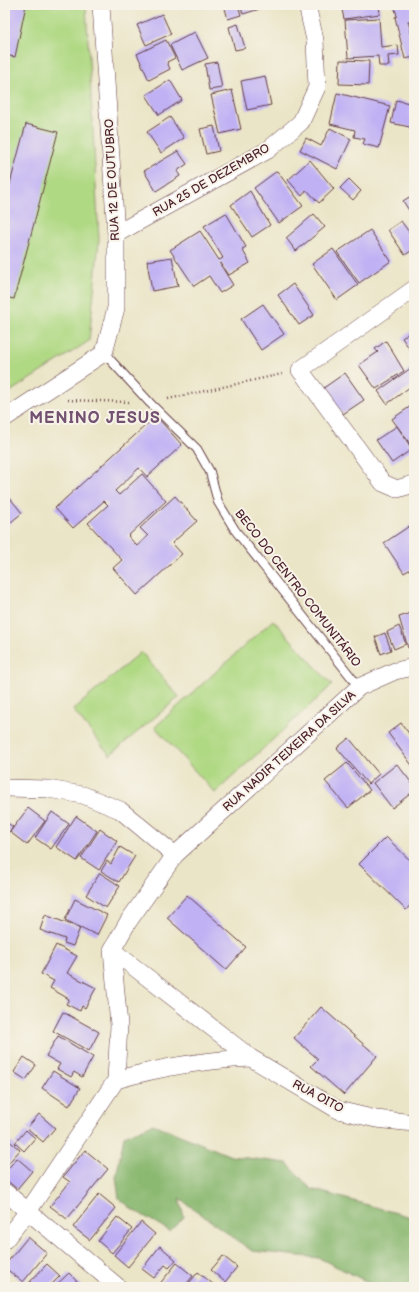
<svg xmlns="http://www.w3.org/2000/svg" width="419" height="1292" viewBox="0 0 419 1292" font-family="'Balsamiq Sans',sans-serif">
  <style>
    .green { fill: #b0d984; stroke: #7d7c58 }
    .forest { fill: #8cb972; stroke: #6b6c4e }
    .building { fill: #c0b1f4 }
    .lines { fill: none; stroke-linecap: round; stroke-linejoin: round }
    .service-casing { stroke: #623d43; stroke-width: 10 }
    .minor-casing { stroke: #623d43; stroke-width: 18 }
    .path { stroke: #623d43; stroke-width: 2.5; stroke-dasharray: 1 3; stroke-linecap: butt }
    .service { stroke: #fff; stroke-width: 8 }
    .minor { stroke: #fff; stroke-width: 17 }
    .labels { text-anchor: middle; stroke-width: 4; stroke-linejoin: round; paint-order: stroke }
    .street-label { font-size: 12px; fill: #4a1f2b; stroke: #f7f3e8 }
    .district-label { font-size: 16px; font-weight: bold; letter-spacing: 1px; fill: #735271; stroke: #f7f3e8 }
  </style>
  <rect width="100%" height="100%" fill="#f7f3e8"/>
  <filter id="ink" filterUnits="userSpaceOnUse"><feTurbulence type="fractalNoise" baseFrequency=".025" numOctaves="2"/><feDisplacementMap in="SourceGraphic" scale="8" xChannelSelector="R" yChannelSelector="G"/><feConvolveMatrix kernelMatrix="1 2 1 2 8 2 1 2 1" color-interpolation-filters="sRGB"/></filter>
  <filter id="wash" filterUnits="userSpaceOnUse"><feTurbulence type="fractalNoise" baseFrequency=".012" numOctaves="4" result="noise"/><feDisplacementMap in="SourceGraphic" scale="16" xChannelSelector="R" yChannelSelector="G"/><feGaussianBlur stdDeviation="0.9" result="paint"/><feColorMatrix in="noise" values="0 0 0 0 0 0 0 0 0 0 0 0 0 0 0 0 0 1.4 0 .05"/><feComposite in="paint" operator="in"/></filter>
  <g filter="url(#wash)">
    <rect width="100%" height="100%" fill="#ebe5c8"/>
    <path class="green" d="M5,5H86L99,240L89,341L5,395Z
      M273,620L332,685L215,793L155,727Z
      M141,652L179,697L110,755L73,710Z"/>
    <path class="forest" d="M153,1124L231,1156L287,1163L311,1189L414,1218V1287H378L319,1258L252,1251L179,1198L184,1217L170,1231L132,1209L119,1198L116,1177L124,1136Z"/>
    <g id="blocks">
      <path class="building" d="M5,5H26L15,57L5,55Z
        M224,5H238L241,15L228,19Z
        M240,5H273L243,14Z
        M341,5H379L380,14L344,19Z
        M394,5H414V20L408,21L414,43V57L405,59L395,17L397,16Z
        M162,14L171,34L146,45L137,25Z
        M379,18L381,47L398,45L399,55L388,56L389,66H379L378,56L348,58L345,20Z
        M238,24L245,48L235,50L229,27Z
        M195,32L208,58L182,70L170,45Z
        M166,40L175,58L167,62L170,69L149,80L137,54Z
        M340,60L369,61L368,85L339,84Z
        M217,62L222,88L209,90L205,64Z
        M265,76L271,105L247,110L241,81Z
        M170,80L182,100L159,115L146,95Z
        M232,90L241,129L220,134L211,95Z
        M337,93L390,106L379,148L363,144L365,139L354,137L355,130L330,124Z
        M396,100L414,104V128L391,123Z
        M170,117L184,138L161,153L147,132Z
        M26,124L58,132L14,299L5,297V191H8Z
        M214,126L219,151L206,154L200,129Z
        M330,128L351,139L337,169L300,150L306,138L321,146Z
        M178,151L187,164L177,171L180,176L156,191L144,171Z
        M310,160L334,189L319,203L307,190L302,196L288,180Z
        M277,171L303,206L279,223L254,188Z
        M349,179L361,191L353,200L340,188Z
        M250,191L270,225L252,237L231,205Z
        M414,194V218L403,201Z
        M226,213L246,247L242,249L250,263L229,275L221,263L220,264L233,285L220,293L209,276L194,286L170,250L200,231L219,260L223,258L204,226Z
        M314,214L325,227L296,251L286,238Z
        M401,221L414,239V249L405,255L388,230Z
        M370,230L391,261L359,283L337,252Z
        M333,249L358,285L337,300L312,264Z
        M172,257L178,286L152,291L147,261Z
        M293,284L314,315L299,325L278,295Z
        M263,304L284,334L261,350L241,319Z
        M414,329V355L402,338Z
        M386,341L404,371L376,389L359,365L378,352L375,349Z
        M411,368L414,372V384L387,404L378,391Z
        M345,373L364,400L343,414L338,408L336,409L322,389Z
        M414,404V447L413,448L392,419Z
        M156,416L182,445L147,477L139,468L115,491L119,495L142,474L166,501L128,536L137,546L148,536L140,528L175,496L197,521L172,543L182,554L137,595L113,568L122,560L88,523L108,505L104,501L73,528L55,508Z
        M397,426L412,449L392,463L376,440Z
        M9,497L22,513L5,527V500Z
        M414,523V567L404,573L384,543Z
        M414,612V646L408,648L399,617Z
        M5,615H7V638H5Z
        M399,626L406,644L394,649L387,632Z
        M385,633L391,650L381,654L375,637Z
        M401,723L414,740V768L388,733Z
        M349,738L379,774L368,784L337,748Z
        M347,763L370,790L348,808L325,781Z
        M397,764L414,786V791L392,808L373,783Z
        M28,808L45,821L27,845L10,832Z
        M52,812L69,824L51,849L35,838Z
        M76,816L97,831L77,861L56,847Z
        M5,821L13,827L5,837Z
        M100,829L117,841L99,870L81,858Z
        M386,837L414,864V901L406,910L359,864Z
        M120,847L135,856L119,882L101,871L107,861L111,864Z
        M100,873L120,886L106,908L86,895Z
        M187,895L246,947L226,970L167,918Z
        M75,899L107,915L97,935L65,920Z
        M45,915L80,928L73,946L64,943L65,939L40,930Z
        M56,945L77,956L67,973L96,988L85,1008L82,1006L80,1011L66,1004L69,999L50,988L54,981L41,974Z
        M321,1007L377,1056L344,1095L311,1066L318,1059L294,1038Z
        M63,1012L99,1032L89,1051L53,1031Z
        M58,1036L93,1057L82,1077L74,1072L71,1077L57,1069L60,1064L46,1056Z
        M24,1057L36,1065L26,1080L14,1072Z
        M53,1071L80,1088L69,1106L42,1088Z
        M39,1114L55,1128L43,1142L27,1128Z
        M26,1130L35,1138L24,1151L15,1143Z
        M5,1137L20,1150L5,1167Z
        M85,1150L108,1169L67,1219L50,1206L70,1182L63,1177Z
        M17,1158L32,1171L17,1189L5,1179V1172Z
        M99,1194L116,1208L90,1240L73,1227Z
        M117,1217L132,1229L112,1253L98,1241Z
        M141,1222L155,1234L128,1267L114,1255Z
        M28,1237L47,1253L23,1282L5,1268V1265Z
        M160,1246L176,1260L169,1268L165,1265L154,1278L142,1269Z
        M223,1256L237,1267L225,1282L211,1270Z
        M177,1263L193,1276L184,1287H157Z
        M47,1264L60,1276L49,1287H25Z
        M198,1272L213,1284L210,1287H186Z
        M69,1273L82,1287H54Z"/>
    </g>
  </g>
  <g filter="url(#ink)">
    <use href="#blocks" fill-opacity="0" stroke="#623d43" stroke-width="1"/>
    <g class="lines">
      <defs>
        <path id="service" d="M104,353L150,403L197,449L210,472L218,502L235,530L359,687"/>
        <path id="minor" d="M116,234L268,150L301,122L317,87L315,40L307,5
          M414,289L300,370L383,483L397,489L414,484
          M5,418L104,353L116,308V234L101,5
          M5,788L48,789L83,795L120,810L175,855
          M112,950L251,1058L338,1110L376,1119L414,1123
          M116,1080C161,1067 204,1060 251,1058
          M5,1192L118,1287
          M5,1240L29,1210L116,1080L119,1025L112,950L128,922L175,855L359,687L395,671L414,667"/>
      </defs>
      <use href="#service" class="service-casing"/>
      <use href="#minor" class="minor-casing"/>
      <path class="path" d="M168,399L282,374
        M68,400L129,402"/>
      <use href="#service" class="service"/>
      <use href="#minor" class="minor"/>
    </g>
  </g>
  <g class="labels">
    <g class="street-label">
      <text transform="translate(112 180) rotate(-93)" y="4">RUA 12 DE OUTUBRO</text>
      <text transform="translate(211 180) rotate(-30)" y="4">RUA 25 DE DEZEMBRO</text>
      <text transform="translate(298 588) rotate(52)" y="4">BECO DO CENTRO COMUNITÁRIO</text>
      <text transform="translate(289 751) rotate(-42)" y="4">RUA NADIR TEIXEIRA DA SILVA</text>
      <text transform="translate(318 1096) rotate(28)" y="4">RUA OITO</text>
    </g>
    <g class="district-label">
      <text x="95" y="423">MENINO JESUS</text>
    </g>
  </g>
  <rect width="419" height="1292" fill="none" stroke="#f7f3e8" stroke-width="20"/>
</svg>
